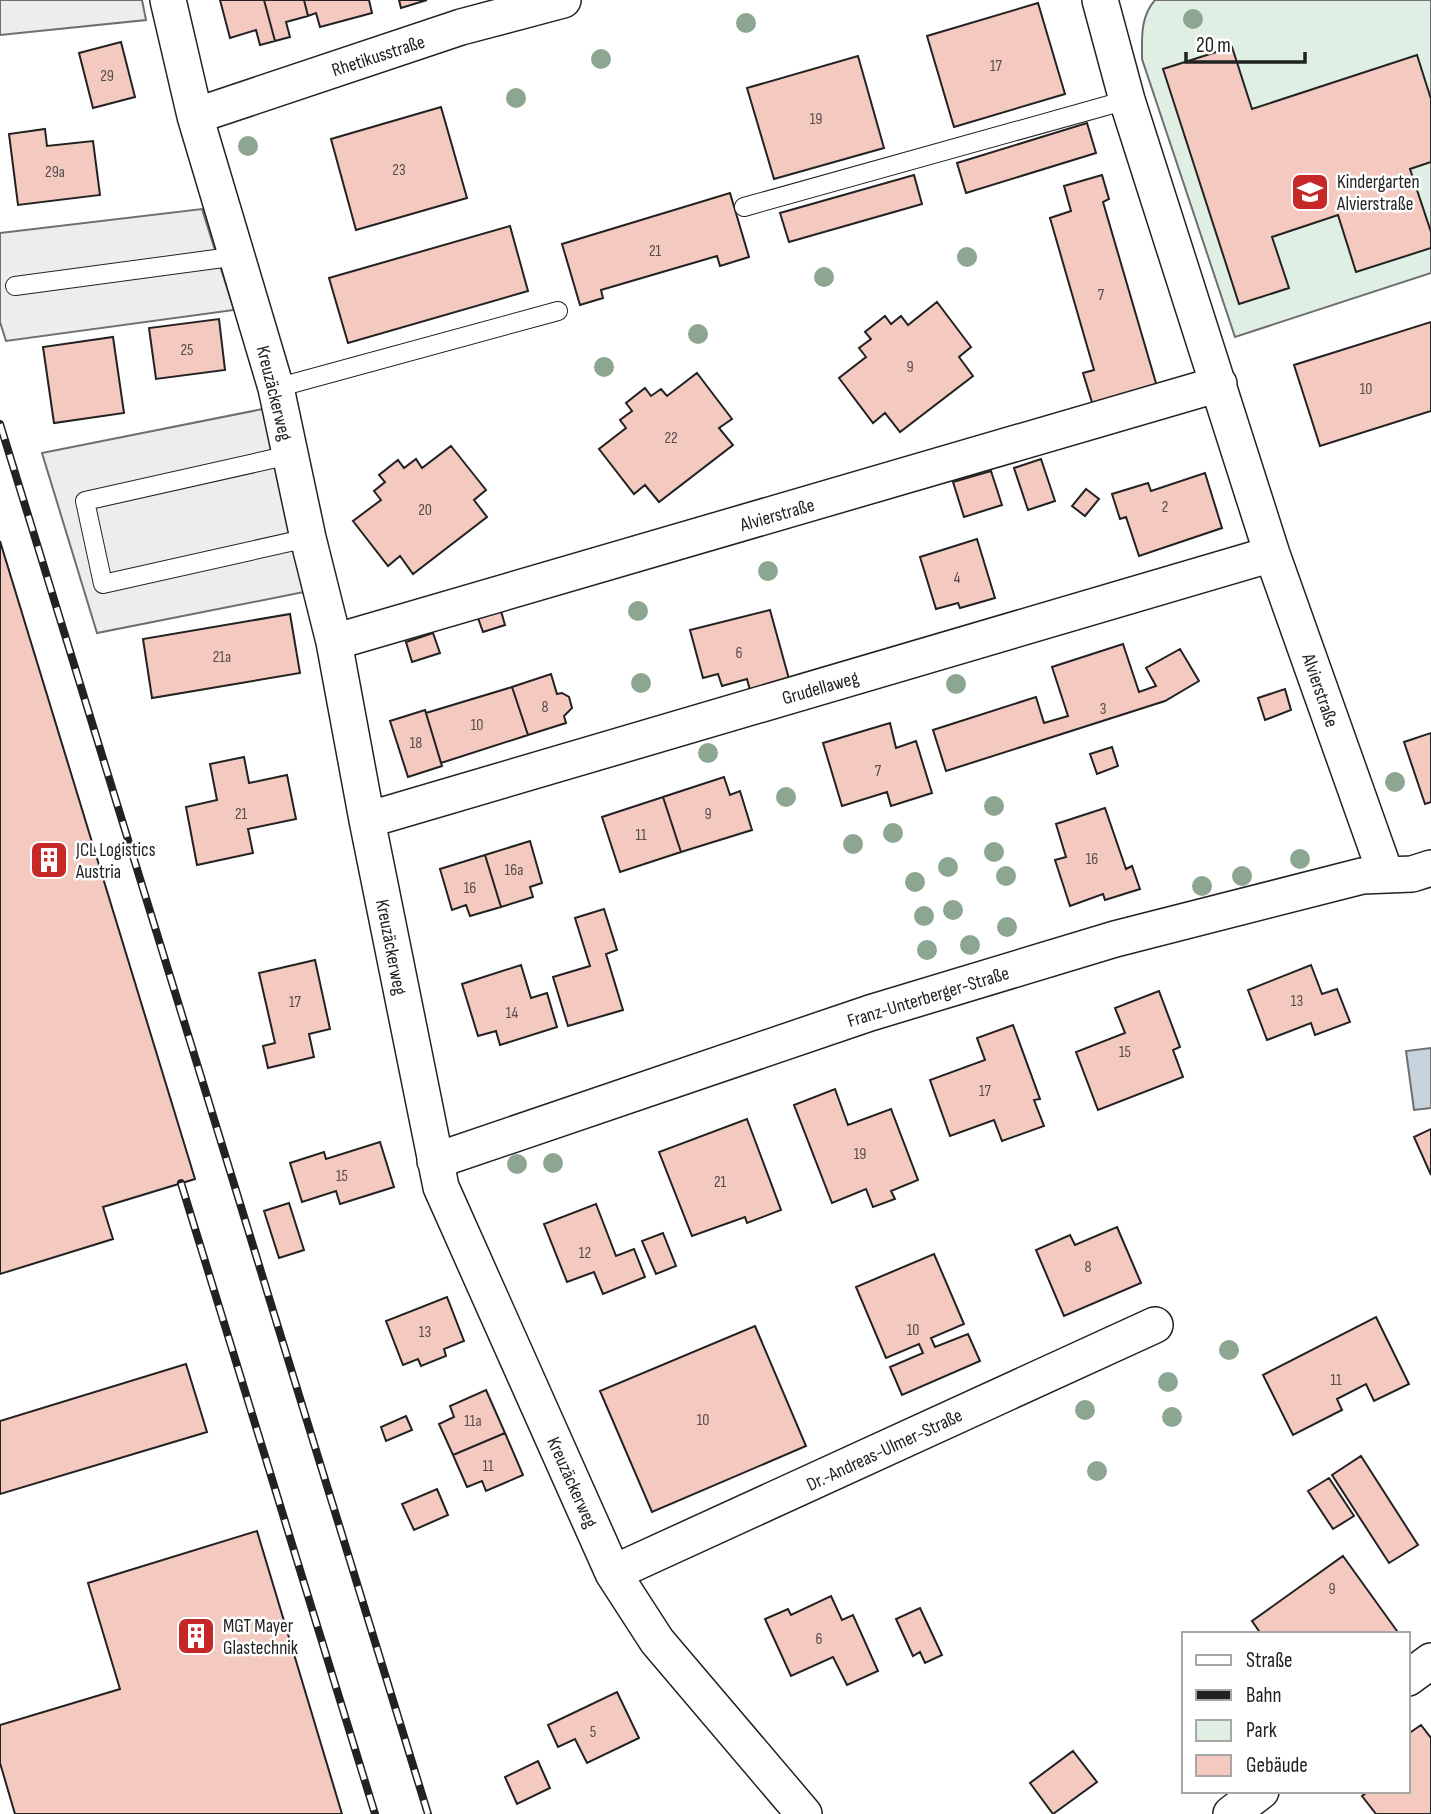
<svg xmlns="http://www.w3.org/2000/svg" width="1431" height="1814" viewBox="0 0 1431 1814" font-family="'Sofia Sans Condensed',sans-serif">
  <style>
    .green { fill: #e0efe3; stroke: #6f6f6f; stroke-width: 2 }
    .parking { fill: #ededed; stroke: #6f6f6f; stroke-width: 2 }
    .water { fill: #c7d3dd; stroke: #6f6f6f; stroke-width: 2 }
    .building { fill: #f3c9c0; stroke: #222; stroke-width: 2 }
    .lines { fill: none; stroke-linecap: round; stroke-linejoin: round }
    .service-casing { stroke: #222; stroke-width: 20 }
    .minor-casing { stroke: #222; stroke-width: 38 }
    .service { stroke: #fff; stroke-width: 18 }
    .minor { stroke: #fff; stroke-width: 35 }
    .rail-casing { stroke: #222; stroke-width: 8 }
    .rail { stroke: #fff; stroke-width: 5; stroke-dasharray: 16; stroke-linecap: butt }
    .tree { fill: #8da692 }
    .labels { text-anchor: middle; stroke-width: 5; stroke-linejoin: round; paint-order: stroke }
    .number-label { font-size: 16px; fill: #564c4a }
    .street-label { font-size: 19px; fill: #222; stroke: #fff }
    .poi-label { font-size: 19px; fill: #222; stroke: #fff; text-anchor: start }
  </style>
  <rect width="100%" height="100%" fill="#fff"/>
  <path class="green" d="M1155,0H1431V273L1235,337L1142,59C1142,38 1140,17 1155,0Z"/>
  <path class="parking" d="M0,0H142L146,20L0,35Z
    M202,209L234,310L6,341L0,322V233Z
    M263,409L304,592L97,633L42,453Z"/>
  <path class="water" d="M1431,1048V1108L1414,1110L1406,1051Z"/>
  <path class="building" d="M220,0H264L275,41L260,45L256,30L230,38Z
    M264,0H304L308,16L286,22L290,37L275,41Z
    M304,0H369L372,13L320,27L316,13L308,16Z
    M399,0H427L401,8Z
    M1038,3L1065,94L954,127L927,36Z
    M121,42L135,97L93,108L79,53Z
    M1232,47L1252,109L1417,55L1431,99V162L1410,169L1431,232V248L1356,272L1338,215L1272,237L1289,288L1239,304L1163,69Z
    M858,56L884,148L774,179L747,88Z
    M441,107L467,198L356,230L331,139Z
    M1087,123L1096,153L966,193L957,163Z
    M45,129L47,146L93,141L100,195L18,205L9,134Z
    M914,175L922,204L789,242L780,213Z
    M1102,175L1109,199L1103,202L1158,390L1094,409L1083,373L1094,370L1050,218L1071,211L1064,186Z
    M730,193L749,257L720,266L717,256L601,290L603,298L580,305L562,244Z
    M510,226L528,291L348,343L329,278Z
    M937,302L971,347L959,357L973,376L900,432L885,413L873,423L839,378L866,357L859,348L871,339L865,332L885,316L891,324L901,316L908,325Z
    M219,319L225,370L156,379L149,328Z
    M1431,322V411L1320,446L1294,365Z
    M113,337L124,413L54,423L43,347Z
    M697,373L732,419L719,428L733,445L659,502L645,485L634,494L599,449L626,428L620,420L632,411L626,403L645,388L651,396L661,389L667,396Z
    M451,446L486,490L474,500L487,517L413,574L400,556L388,566L353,521L381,500L374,491L385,482L379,475L398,460L404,468L416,459L422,468Z
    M1041,459L1055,501L1028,510L1014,468Z
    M991,471L1002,505L964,517L953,482Z
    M1205,473L1222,528L1139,556L1126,517L1120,519L1112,494L1148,483L1151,491Z
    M1086,489L1099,499L1085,516L1072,506Z
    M977,539L995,598L960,608L958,603L936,609L920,557Z
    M0,541L195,1179L103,1207L113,1239L0,1274Z
    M770,610L789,679L750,690L747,679L722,686L718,674L703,678L690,630Z
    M501,611L505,625L483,632L478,618Z
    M290,614L300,673L152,698L143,639Z
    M433,633L440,653L412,662L406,642Z
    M1123,644L1139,692L1156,686L1146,668L1180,649L1199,681L1165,701L946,771L933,730L1036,697L1044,723L1068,716L1052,667Z
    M551,674L557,694L562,693L569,697L572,708L564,716L566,723L528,735L512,687Z
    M512,687L528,735L441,763L426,713Z
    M1285,689L1291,710L1265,720L1258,698Z
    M425,710L442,766L408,777L390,721Z
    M890,723L896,748L916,741L932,793L891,806L887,792L842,806L823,743Z
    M1431,733V802L1425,804L1404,742Z
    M1112,747L1118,766L1097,774L1090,754Z
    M244,757L249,783L287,775L296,819L248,829L253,853L197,865L186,807L217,800L210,764Z
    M724,777L730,795L740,791L752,830L681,852L663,797Z
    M663,797L681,852L620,872L602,817Z
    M1105,808L1126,869L1132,866L1140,889L1105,900L1103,894L1070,906L1055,860L1066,857L1056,824Z
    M530,841L542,883L530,887L533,897L501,907L485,855Z
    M485,855L501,907L470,916L466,905L452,910L440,869Z
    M604,909L617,950L606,954L623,1010L568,1026L553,977L590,966L575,918Z
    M315,960L330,1029L309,1034L314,1057L268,1068L263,1046L275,1043L259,973Z
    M521,965L531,998L547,993L557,1027L500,1045L496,1031L478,1036L462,984Z
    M1311,965L1322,994L1337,989L1350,1022L1315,1035L1311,1023L1267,1040L1248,990Z
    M1159,991L1180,1047L1173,1050L1183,1077L1098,1110L1076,1052L1125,1033L1115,1008Z
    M1013,1025L1040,1099L1034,1100L1044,1126L1002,1141L994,1120L950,1136L930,1080L985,1060L977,1038Z
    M835,1089L848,1125L891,1109L918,1180L891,1191L895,1199L873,1207L866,1189L832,1203L794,1105Z
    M747,1119L781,1210L747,1223L745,1217L692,1236L659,1152Z
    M1431,1129V1175L1414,1137Z
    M380,1142L394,1187L340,1204L336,1191L302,1202L290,1163L324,1152L326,1159Z
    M289,1203L304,1250L279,1258L264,1211Z
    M596,1204L616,1256L634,1249L645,1277L603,1294L594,1272L567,1282L544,1224Z
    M1117,1227L1141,1283L1064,1316L1036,1250L1070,1235L1075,1245Z
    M663,1233L676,1266L656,1274L642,1241Z
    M934,1254L964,1324L931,1338L935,1347L968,1334L980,1361L902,1395L890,1367L923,1353L919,1344L886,1358L856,1287Z
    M447,1297L464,1341L444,1349L446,1356L421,1366L418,1359L403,1365L386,1321Z
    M1376,1317L1409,1384L1374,1401L1366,1384L1337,1399L1342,1410L1293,1435L1263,1375Z
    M755,1326L806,1446L652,1512L600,1391Z
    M186,1364L207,1432L0,1494V1421Z
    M486,1390L505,1433L453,1455L439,1424L454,1417L450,1406Z
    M406,1416L412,1430L386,1441L381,1427Z
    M505,1433L523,1475L486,1491L482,1481L467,1487L453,1455Z
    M1361,1456L1418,1545L1389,1563L1332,1475Z
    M1329,1478L1354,1516L1333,1529L1308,1491Z
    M437,1489L448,1515L414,1530L402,1504Z
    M257,1531L342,1814H15L0,1763V1725L120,1689L88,1583Z
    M1343,1556L1397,1631L1393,1634H1261L1252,1621Z
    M831,1596L842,1620L853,1615L878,1671L847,1685L833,1657L791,1676L765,1619L788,1609L791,1615Z
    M920,1608L942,1655L925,1663L920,1652L913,1656L896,1619Z
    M617,1692L639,1738L587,1763L575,1739L558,1747L548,1725Z
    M1421,1725L1431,1738V1814H1376L1362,1796L1369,1791H1408V1734Z
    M1073,1751L1097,1782L1053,1814L1030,1783Z
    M538,1761L550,1788L517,1804L505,1777Z"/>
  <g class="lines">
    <defs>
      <path id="service" d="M744,207L1127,100
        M15,286L238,256
        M276,388L558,311
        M290,455L85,501L103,584L308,538"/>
      <path id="minor" d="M168,0L195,116L276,388L308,538L334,642L367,820L441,1187L613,1573L657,1641L804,1814
        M1100,0L1127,100L1272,554L1386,875
        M195,116L461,27L563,0
        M334,642L1219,384
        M367,820L1272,554
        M435,1161L870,1013L1115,939L1362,876L1412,874L1431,868
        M613,1573L1155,1325
        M1408,1678L1431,1661
        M1231,1814L1261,1791"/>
    </defs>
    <use href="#service" class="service-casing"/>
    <use href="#minor" class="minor-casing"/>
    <use href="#service" class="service"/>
    <use href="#minor" class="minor"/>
    <defs>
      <path id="rail" d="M0,424L428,1814
        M181,1183L375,1814"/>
    </defs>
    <use href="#rail" class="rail-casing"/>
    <use href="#rail" class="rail"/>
  </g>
  <g class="tree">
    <circle cx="1193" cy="19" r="10"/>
    <circle cx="746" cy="23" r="10"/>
    <circle cx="601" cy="59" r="10"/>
    <circle cx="516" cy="98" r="10"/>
    <circle cx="248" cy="146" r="10"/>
    <circle cx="967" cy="257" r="10"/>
    <circle cx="824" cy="277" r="10"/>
    <circle cx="698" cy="334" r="10"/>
    <circle cx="604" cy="367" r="10"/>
    <circle cx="768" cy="571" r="10"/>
    <circle cx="638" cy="611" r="10"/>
    <circle cx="641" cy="683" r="10"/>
    <circle cx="956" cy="684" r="10"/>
    <circle cx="708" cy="753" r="10"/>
    <circle cx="1395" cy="782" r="10"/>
    <circle cx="786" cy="797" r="10"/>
    <circle cx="994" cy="806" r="10"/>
    <circle cx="893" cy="833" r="10"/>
    <circle cx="853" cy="844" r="10"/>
    <circle cx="994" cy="852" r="10"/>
    <circle cx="1300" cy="859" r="10"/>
    <circle cx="948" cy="867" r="10"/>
    <circle cx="1006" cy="876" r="10"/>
    <circle cx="1242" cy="876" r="10"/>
    <circle cx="915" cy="882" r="10"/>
    <circle cx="1202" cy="886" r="10"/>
    <circle cx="953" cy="910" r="10"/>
    <circle cx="924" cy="916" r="10"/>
    <circle cx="1007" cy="927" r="10"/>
    <circle cx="970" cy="945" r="10"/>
    <circle cx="927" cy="950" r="10"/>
    <circle cx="553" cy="1163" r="10"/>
    <circle cx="517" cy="1164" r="10"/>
    <circle cx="1229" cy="1350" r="10"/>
    <circle cx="1168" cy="1382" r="10"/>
    <circle cx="1085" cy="1410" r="10"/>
    <circle cx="1172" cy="1417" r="10"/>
    <circle cx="1097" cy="1471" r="10"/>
  </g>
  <defs>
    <symbol id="school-square" viewBox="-11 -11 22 22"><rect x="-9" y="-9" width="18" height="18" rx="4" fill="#c62828" stroke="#fff"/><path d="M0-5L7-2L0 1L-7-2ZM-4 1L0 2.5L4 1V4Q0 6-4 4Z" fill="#fff"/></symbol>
    <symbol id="building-square" viewBox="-11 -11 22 22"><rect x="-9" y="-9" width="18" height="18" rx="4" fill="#c62828" stroke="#fff"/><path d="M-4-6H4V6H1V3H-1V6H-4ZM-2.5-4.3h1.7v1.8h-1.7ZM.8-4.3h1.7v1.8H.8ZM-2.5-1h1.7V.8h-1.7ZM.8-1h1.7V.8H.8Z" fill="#fff"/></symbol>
  </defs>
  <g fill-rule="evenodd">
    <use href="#school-square" x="1288" y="170" width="44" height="44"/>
    <use href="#building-square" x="27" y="838" width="44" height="44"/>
    <use href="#building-square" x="174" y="1614" width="44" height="44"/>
  </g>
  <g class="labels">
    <g class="number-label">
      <text x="996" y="71">17</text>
      <text x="107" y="81">29</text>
      <text x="816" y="124">19</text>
      <text x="399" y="175">23</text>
      <text x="55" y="177">29a</text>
      <text x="655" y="256">21</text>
      <text x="1101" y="300">7</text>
      <text x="187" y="355">25</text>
      <text x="910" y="372">9</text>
      <text x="1366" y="394">10</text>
      <text x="671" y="443">22</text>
      <text x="1165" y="512">2</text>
      <text x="425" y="515">20</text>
      <text x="957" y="583">4</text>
      <text x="739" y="658">6</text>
      <text x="222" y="662">21a</text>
      <text x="545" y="712">8</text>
      <text x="1103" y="714">3</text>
      <text x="477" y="730">10</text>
      <text x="416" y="748">18</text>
      <text x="878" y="776">7</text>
      <text x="241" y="819">21</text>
      <text x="708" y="819">9</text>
      <text x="641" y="840">11</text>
      <text x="1092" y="864">16</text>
      <text x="514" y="875">16a</text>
      <text x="470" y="893">16</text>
      <text x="1297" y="1006">13</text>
      <text x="295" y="1007">17</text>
      <text x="512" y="1018">14</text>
      <text x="1125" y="1057">15</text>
      <text x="985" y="1096">17</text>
      <text x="860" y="1159">19</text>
      <text x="342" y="1181">15</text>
      <text x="720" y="1187">21</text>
      <text x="585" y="1258">12</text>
      <text x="1088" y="1272">8</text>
      <text x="913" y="1335">10</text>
      <text x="425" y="1337">13</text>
      <text x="1336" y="1385">11</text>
      <text x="703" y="1425">10</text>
      <text x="473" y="1426">11a</text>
      <text x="488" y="1471">11</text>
      <text x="1332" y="1594">9</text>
      <text x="819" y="1644">6</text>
      <text x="593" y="1737">5</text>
    </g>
    <g class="street-label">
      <text transform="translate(378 55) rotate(-18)" y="7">Rhetikusstraße</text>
      <text transform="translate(275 393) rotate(76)" y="7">Kreuzäckerweg</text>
      <text transform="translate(777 514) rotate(-16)" y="7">Alvierstraße</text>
      <text transform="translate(820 687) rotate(-16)" y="7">Grudellaweg</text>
      <text transform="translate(1321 690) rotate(71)" y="7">Alvierstraße</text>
      <text transform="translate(392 947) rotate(79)" y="7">Kreuzäckerweg</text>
      <text transform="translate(928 996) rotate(-17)" y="7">Franz-Unterberger-Straße</text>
      <text transform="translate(884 1449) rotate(-25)" y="7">Dr.-Andreas-Ulmer-Straße</text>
      <text transform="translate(573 1482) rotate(66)" y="7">Kreuzäckerweg</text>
    </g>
    <g class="poi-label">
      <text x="1337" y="188">Kindergarten<tspan x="1337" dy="22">Alvierstraße</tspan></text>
      <text x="76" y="856">JCL Logistics<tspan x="76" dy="22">Austria</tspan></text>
      <text x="223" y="1632">MGT Mayer<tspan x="223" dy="22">Glastechnik</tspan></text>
    </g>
  </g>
  <rect x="1182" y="1632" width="228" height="161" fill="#ffffff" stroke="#a7a7a7" stroke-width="2"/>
  <rect x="1196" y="1655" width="35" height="10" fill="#ffffff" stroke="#a7a7a7" stroke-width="2"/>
  <text x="1246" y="1667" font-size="21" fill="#222222">Straße</text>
  <rect x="1196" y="1690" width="35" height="10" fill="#222222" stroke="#a7a7a7" stroke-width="2"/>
  <text x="1246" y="1702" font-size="21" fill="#222222">Bahn</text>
  <rect x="1196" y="1720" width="35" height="21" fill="#e0efe3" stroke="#a7a7a7" stroke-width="2"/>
  <text x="1246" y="1737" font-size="21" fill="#222222">Park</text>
  <rect x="1196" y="1755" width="35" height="21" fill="#f3c9c0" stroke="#a7a7a7" stroke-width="2"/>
  <text x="1246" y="1772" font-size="21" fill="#222222">Gebäude</text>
  <path d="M1186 52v10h119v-10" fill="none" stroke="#222222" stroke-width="3.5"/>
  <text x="1196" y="52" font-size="21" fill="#222222" stroke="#ffffff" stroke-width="5" paint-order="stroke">20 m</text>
</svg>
